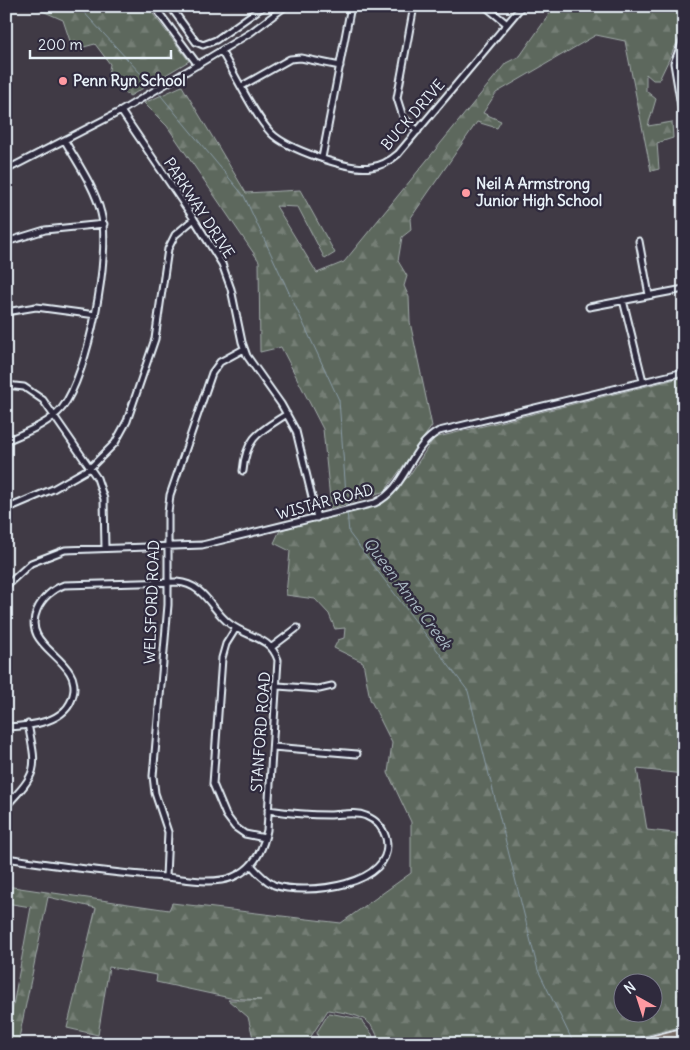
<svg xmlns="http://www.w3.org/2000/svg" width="690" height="1050" viewBox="0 0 690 1050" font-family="Delius,sans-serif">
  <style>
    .forest { fill: url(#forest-firs); stroke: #a2acaa; fill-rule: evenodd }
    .garden { fill: #5d685d; stroke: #a2acaa }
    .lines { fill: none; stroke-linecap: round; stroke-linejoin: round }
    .stream { stroke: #899ba6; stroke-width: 1 }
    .minor-casing { stroke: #e8f1f8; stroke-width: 9 }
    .major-casing { stroke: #e8f1f8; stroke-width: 11 }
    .minor { stroke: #2f2a3d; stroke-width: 5 }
    .major { stroke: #766964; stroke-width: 7 }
    .poi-dot { fill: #ff9aa2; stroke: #2f2a3d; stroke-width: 2 }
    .labels { text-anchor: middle; stroke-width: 4.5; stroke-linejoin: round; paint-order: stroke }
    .poi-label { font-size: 15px; font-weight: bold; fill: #e8f1f8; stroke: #2f2a3d; text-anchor: start }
    .street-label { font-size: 15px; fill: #e8f1f8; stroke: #2f2a3d }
    .water-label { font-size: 16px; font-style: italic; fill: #a8b8c2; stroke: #2f2a3d }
  </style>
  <defs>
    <pattern id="forest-firs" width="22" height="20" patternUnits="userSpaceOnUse" patternTransform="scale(1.25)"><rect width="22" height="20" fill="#5d685d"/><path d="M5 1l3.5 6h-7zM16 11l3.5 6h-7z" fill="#747e75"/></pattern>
  </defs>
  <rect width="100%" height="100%" fill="#403a45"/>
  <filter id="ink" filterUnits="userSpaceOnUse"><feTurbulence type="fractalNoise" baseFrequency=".02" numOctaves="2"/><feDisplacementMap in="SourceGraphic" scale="10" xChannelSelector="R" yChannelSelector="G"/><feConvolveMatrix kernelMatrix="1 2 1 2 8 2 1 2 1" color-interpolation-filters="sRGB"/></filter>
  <g filter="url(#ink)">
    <path class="forest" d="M31,6H147L189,61L130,96L107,81L110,64L95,44L73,50L63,20Z
      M555,6H684V28L659,80H653L646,74V91L656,99L648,126L672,122L673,138L657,143L659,169L651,171L625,41L596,35L496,93L483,113L501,121L497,128L477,122L410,219L411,230L402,237L398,261L407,276L404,286L409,297L410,322L432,426L385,491L331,509L323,429L281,347L260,352L259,261L167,126L144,103L182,86L246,193L300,190L335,253L325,259L298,207L276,206L317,273L344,262L506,63L520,56Z
      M684,377V774L637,769L647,830L684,834V1026L612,1044H379C375,1015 351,1014 328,1010L306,1044H240L241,1042H254L248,1017L228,1000H261L230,998L156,982L157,975L109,967L98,1035L67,1028L96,908L48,897L18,1043L7,1039L31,907L6,903V886L169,910L172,903L341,923L411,873V822L388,773L392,743L370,699L363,662L334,648L338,640L344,638L345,628L335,629L329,614L315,599L286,595L290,551L274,543L280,530L380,505L409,476L434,438ZM622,982H652V1012H622Z"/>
    <path class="garden" d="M329,1013L360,1019L372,1034L375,1044H319L317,1032Z"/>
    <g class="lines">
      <path class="stream" d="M78,6L154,88
        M157,91L244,196L339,400L347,507
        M347,511L349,533L468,691L538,970L574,1044"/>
      <defs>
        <path id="minor" d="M154,6L198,65
          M170,6L196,42L203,45L216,40L264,6
          M414,6L397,98L403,117L418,131
          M485,6L507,24
          M684,38L674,63L684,124
          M221,51C235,74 254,115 271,133C287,149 349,171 371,167C382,166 390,161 398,154L522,6
          M242,86L290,59L301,58L340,66
          M121,111L194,219L222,264L231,289L242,342L247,356L281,404L296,431L317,518
          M322,158L351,6
          M6,170L121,111L250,33L286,6
          M639,241L649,295
          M6,242L45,230L104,224
          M623,300L643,381
          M589,307L684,289
          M6,312L36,307L96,315
          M6,385L24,387L43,400L97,478L104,499L105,548
          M6,441C24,433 49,424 62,408C88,375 112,253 101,213C95,188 78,164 65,141
          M243,471C246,436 261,431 287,414
          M6,509L53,489L90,468L115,443L127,421L155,339L168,249L175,235L194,219
          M6,586L31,563L65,550L202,545L375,503C407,488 409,447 439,431L684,372
          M236,628L226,644L222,658L213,784L226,815L235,827L245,834L265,838
          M272,647L297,628
          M278,686L319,689L332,686
          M6,727C30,726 67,723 73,695C75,688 74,679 70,673C57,651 24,640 37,610C42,598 53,589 64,585L177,582C205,584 211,610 230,624C248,638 270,636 278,660L267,830C263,850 254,869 233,877C212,885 187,879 165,877C112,873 59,866 6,858
          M273,747L357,754
          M6,806C39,771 37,770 28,724
          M251,865C258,873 265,881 274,885C305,896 397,886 386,838C383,828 376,820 366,816C355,811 341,815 329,815C308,815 288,813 268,810
          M166,877L168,832L155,793L153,776L168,605V513L170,495L212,373L220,362L244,349"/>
        <path id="major" d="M637,1044L684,1032"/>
      </defs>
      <use href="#minor" class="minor-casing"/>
      <use href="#major" class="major-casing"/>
      <use href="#minor" class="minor"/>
      <use href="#major" class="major"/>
    </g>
  </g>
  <g class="poi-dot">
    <circle cx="63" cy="81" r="5"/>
    <circle cx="466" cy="193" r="5"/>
  </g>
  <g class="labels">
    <g class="poi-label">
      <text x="73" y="86">Penn Ryn School</text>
      <text x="476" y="189">Neil A Armstrong<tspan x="476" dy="17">Junior High School</tspan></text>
    </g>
    <g class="street-label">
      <text transform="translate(413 115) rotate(-49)" y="5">BUCK DRIVE</text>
      <text transform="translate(199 208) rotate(57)" y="5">PARKWAY DRIVE</text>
      <text transform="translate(325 502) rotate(-15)" y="5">WISTAR ROAD</text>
      <text transform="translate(152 602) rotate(-88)" y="5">WELSFORD ROAD</text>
      <text transform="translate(261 732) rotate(-86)" y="5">STANFORD ROAD</text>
    </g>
    <g class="water-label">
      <text transform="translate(408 593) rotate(53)" y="6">Queen Anne Creek</text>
    </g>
  </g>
  <rect width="690" height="1050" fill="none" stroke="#2f2a3d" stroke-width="25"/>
  <rect x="12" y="12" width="665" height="1025" fill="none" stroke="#e8f1f8" stroke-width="2" filter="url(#ink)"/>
  <g transform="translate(638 998) rotate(321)"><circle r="24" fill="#2f2a3d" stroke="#797a88"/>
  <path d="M0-4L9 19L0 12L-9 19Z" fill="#ff9aa2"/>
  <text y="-8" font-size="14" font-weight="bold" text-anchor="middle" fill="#e8f1f8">N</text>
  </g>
  <path d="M30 50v8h141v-8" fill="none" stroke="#e8f1f8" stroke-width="2.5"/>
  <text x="38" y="50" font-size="15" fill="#e8f1f8" stroke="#2f2a3d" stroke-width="4" paint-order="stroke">200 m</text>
</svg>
